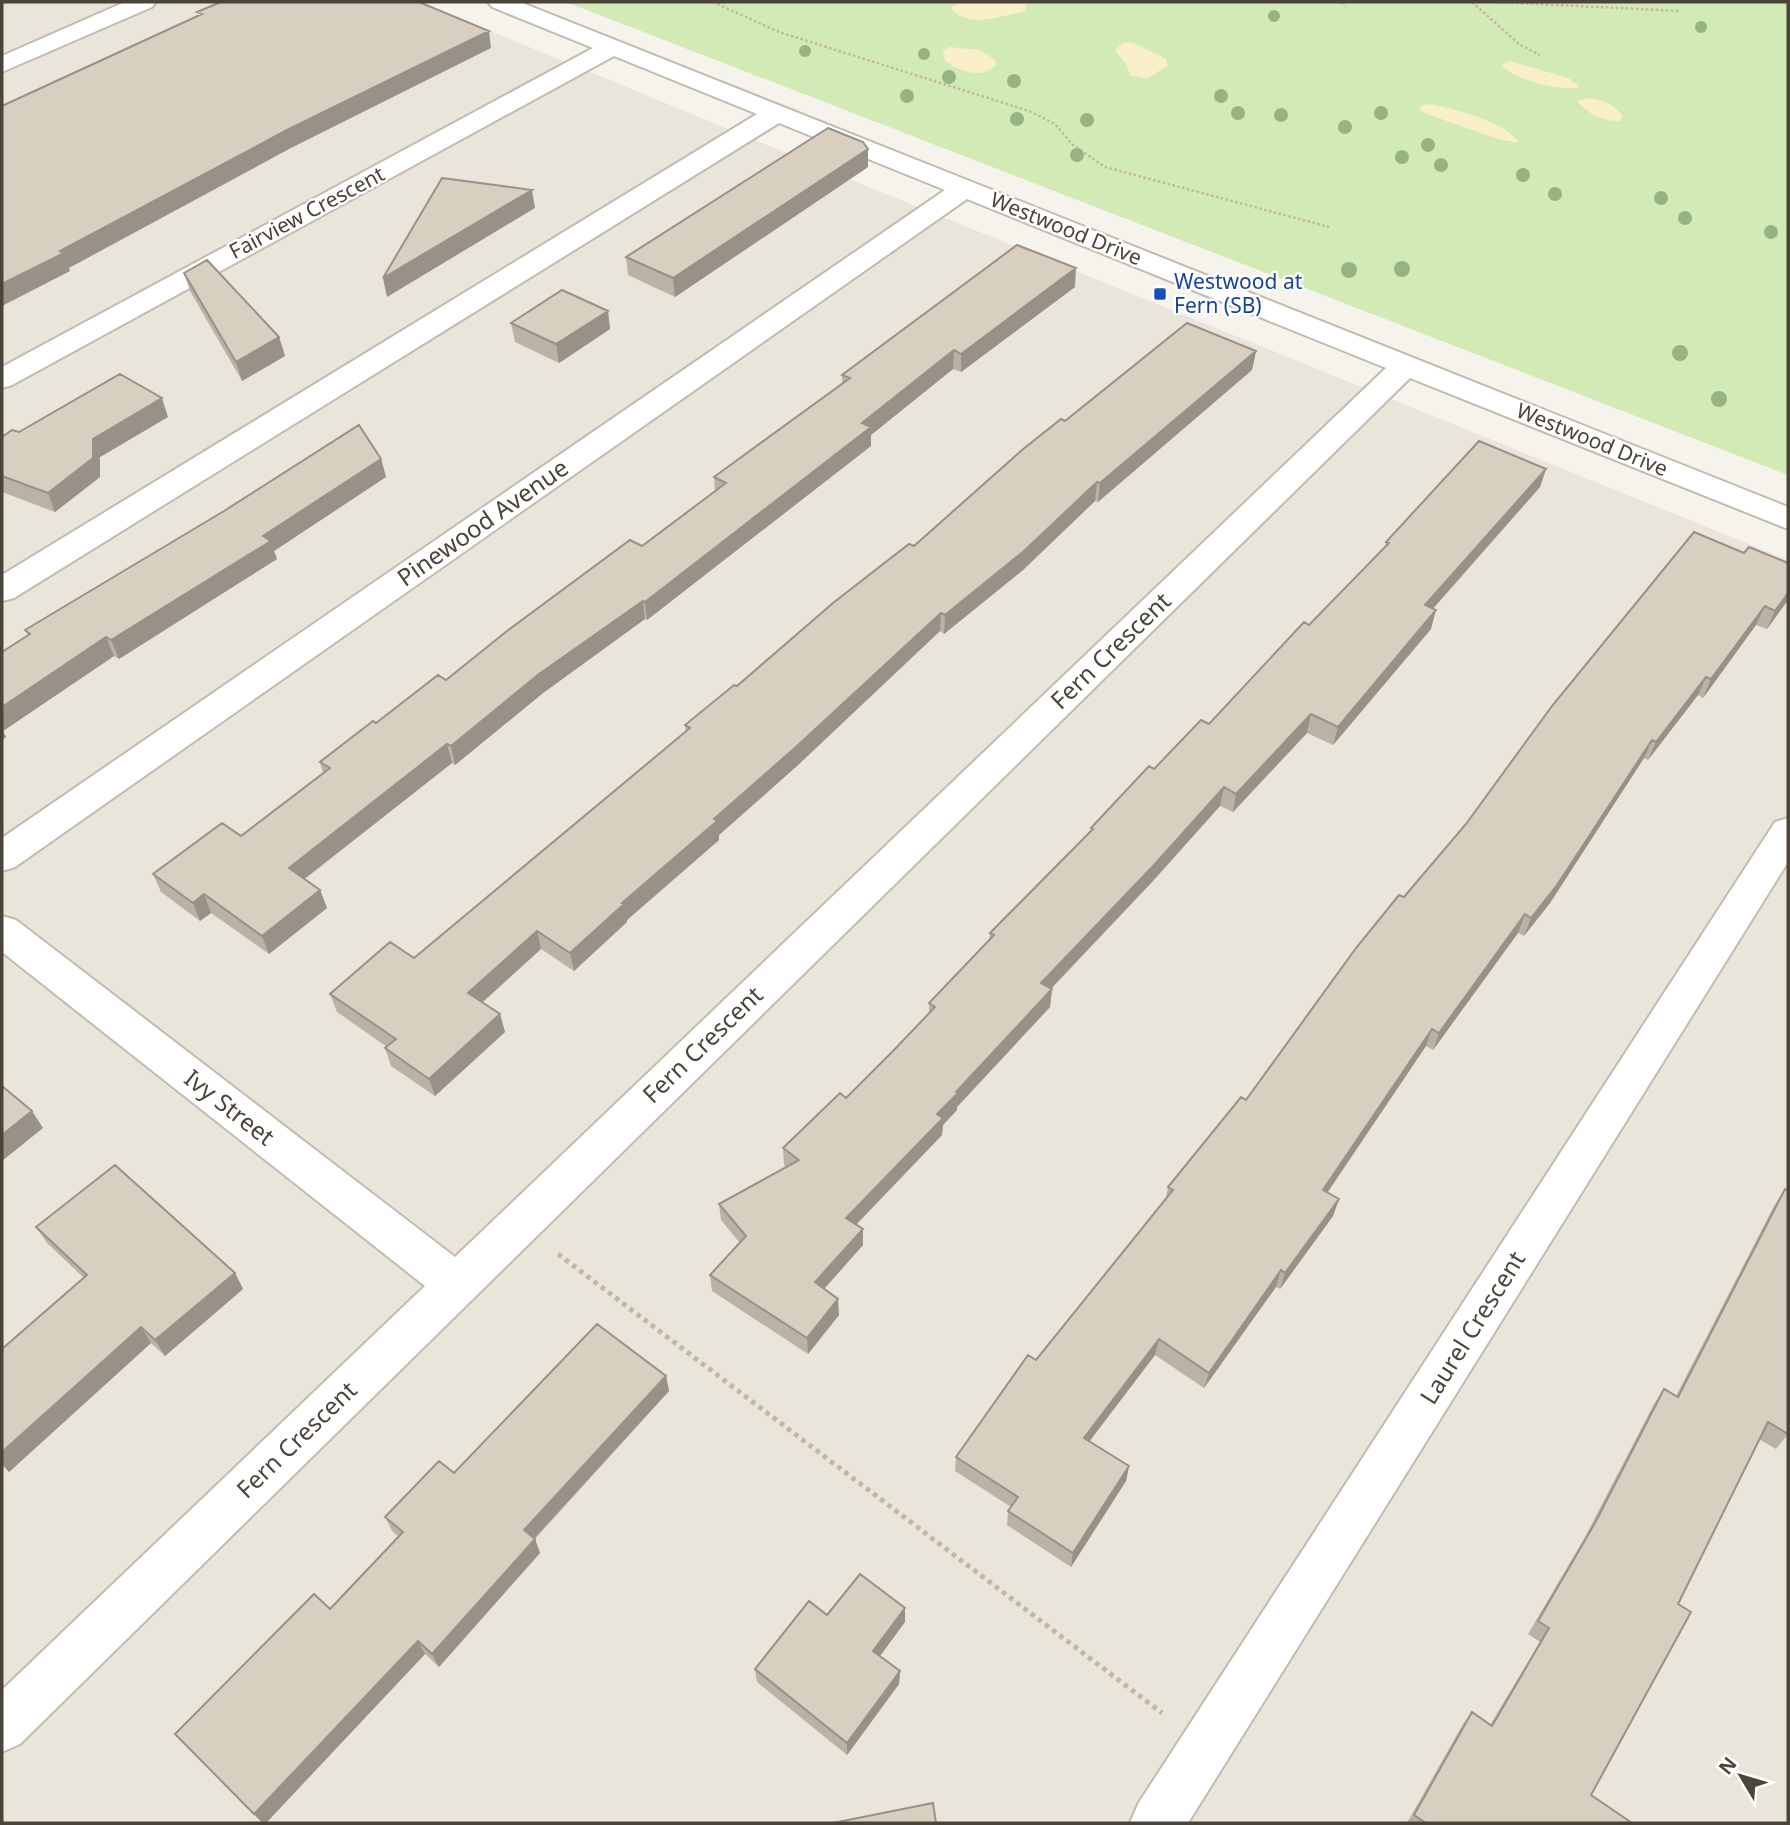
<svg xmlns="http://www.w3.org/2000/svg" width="1790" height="1825" viewBox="0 0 1790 1825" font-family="'Noto Sans',sans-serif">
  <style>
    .residential { fill: #eae5da }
    .green { fill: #d2eab5 }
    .sand { fill: #f9efc9 }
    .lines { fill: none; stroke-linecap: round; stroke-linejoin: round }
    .minor-casing { stroke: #c2bbae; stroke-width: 4 }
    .path-far1 { stroke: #c4b79f; stroke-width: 2.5; stroke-dasharray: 2.5 2.5; stroke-linecap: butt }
    .path { stroke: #c4b79f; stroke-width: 5; stroke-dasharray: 4.5 4.5; stroke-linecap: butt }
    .minor { fill: #fff; fill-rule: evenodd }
    .tree { fill: #97b381 }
    .wall { fill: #bab2a6 }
    .shaded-wall { fill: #979187 }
    .building { fill: #d8cfc1; stroke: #979187; stroke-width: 2 }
    .transit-dot { fill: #1a4fb4; stroke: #fff; stroke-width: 2.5 }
    .labels { text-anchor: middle; stroke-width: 5; stroke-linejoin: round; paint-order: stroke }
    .far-street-label { font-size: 21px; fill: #4b4439; stroke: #fff }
    .far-transit-label { font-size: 21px; fill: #164399; stroke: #fff; text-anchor: start }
    .street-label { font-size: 24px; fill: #4b4439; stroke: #fff }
  </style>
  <rect width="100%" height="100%" fill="#f6f3ec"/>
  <path class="residential" d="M2,2H420L876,190L1788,560V1823H2Z"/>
  <path class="green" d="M566,2H1788V475Z"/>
  <path class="sand" d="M962,2H1025L1027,4L1024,12C999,15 971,30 950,8Z
    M1132,42L1166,59L1168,65L1147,79L1130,75L1126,64L1115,50L1123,43Z
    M949,47L980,50L995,60L996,65C981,80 960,71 945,61L943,51Z
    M1510,61L1568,78L1580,87C1565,93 1510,79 1502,65Z
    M1589,98C1603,100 1615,104 1623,117L1620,121C1602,121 1588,114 1577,101Z
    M1427,104C1449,106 1508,123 1519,143L1498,139L1421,112L1420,107Z"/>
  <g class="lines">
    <defs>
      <path id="minor" d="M125,2H156L152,7L2,72V56Z
        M488,2H520L1788,507V529L1410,378L20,1744L2,1752V1690L425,1286L2,952V916L16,920L455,1257L1386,368L967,199L15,867L2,871V838L945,190L779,123L14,598L2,601V575L757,114L614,56L12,385L2,388V367L593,48L492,7Z
        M1788,818V862L1188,1823H1130L1138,1804L1775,822Z"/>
    </defs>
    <use href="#minor" class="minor-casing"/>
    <path class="path-far1" d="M713,2L779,32L1029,111L1055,124L1073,145L1105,167L1329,227
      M1341,2L1345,6
      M1472,2L1520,45L1540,55
      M1496,2L1680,11"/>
    <path class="path" d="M558,1254L1162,1713"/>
    <use href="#minor" class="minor"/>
  </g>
  <g class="tree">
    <circle cx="1274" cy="16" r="6"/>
    <circle cx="1701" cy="27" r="6"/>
    <circle cx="805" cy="51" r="6"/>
    <circle cx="924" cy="54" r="6"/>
    <circle cx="949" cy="77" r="7"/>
    <circle cx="1014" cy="81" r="7"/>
    <circle cx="907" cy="96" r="7"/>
    <circle cx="1221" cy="96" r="7"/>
    <circle cx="1238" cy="113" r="7"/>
    <circle cx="1381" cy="113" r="7"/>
    <circle cx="1281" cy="115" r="7"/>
    <circle cx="1017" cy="119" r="7"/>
    <circle cx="1087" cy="120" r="7"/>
    <circle cx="1345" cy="127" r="7"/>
    <circle cx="1428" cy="145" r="7"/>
    <circle cx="1077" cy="155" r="7"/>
    <circle cx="1402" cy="157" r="7"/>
    <circle cx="1441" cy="165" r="7"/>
    <circle cx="1523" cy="175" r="7"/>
    <circle cx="1555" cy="194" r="7"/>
    <circle cx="1661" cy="198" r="7"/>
    <circle cx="1685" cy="218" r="7"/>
    <circle cx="1771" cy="232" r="7"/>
    <circle cx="1402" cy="269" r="8"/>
    <circle cx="1349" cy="270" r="8"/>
    <circle cx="1680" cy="353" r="8"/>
    <circle cx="1719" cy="399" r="8"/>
  </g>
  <path class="wall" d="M868,167L675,297L628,275L626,257Z
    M184,273L279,337L285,356L242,381L190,291Z
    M1075,287L961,372L953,369L871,435V446L647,620L645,619L543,693L455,765L452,763L305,879L320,890L327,908L269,954L211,913L200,921L161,892L153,874L241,836L323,773L320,762L376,723L446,680L642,546L715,491L714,477L842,384V375Z
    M608,311L610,329L559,363L515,342L511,323Z
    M1256,351L1252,370L1098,502L1095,501L1023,570L944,634L940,631L798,765L719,835V840L627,920V922L574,971L541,949L482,1002L500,1014L505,1032L435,1096L391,1066L385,1048L387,1047L337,1012L330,994L414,958L686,732L685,725L737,686L914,546L1065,421Z
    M168,417L100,457V477L55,512L2,492V437L19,432Z
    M381,459L386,477L274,551L277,559L119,659L114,656L3,731L6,737L2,740V652L28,635L25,630Z
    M1546,469L1540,487L1433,609L1431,629L1333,745L1307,733L1233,812L1220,806L1152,882L1051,989H1052L1050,1007L957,1107V1110L943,1125L942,1135L856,1225L863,1229V1245L824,1289L839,1315L808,1354L712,1291L710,1275L740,1243L721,1220L719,1204L786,1167L784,1165L783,1148L846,1098L929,1014V1003L989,941L990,933L1091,832V828L1154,769L1209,724L1309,625L1385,547L1386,542Z
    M1694,532L1788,600L1767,629L1756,625L1703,698L1698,695L1648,760L1644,758L1550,903L1524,936L1518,933L1433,1050L1426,1046L1328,1192L1339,1199L1333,1216L1280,1289L1276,1287L1204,1388L1155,1355L1090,1441L1129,1466L1126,1481L1071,1567L1007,1525L1008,1511L1011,1507L955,1471L956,1457L1036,1360L1166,1198L1168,1187L1246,1100L1404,897L1466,824Z
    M1785,1189L1788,1434L1776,1449L1759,1439L1678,1604L1591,1795L1632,1823H1407L1463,1724L1472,1712L1490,1725L1540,1642L1528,1634L1585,1537L1654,1404L1664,1389L1676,1396L1774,1206Z
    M36,1227L235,1273L243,1289L165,1356L151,1343L9,1472L2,1465V1349L84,1278L47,1243Z
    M666,1376L669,1391L535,1539L540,1553L439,1667L425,1654L266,1823H262L175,1734L330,1609L399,1537L392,1531L385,1517L454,1473Z
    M827,1615L905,1622L880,1656L900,1671L899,1684L847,1755L757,1682L755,1669Z"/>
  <path class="shaded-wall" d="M489,31L491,48L291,148L69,268L70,271L2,306V284L60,251L287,130Z
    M868,149V167L675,297L673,278Z
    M532,190L535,208L387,297L383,278Z
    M1076,268L1075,287L961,372V354Z
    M608,311L610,329L559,363L556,344Z
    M279,337L285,356L242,381L236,362Z
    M954,350L953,369L871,435V446L647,620L645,602L862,423Z
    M1256,351L1252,370L1098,502L1100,483Z
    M162,398L168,417L100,457V477L55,512L48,493L93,439Z
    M381,459L386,477L274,551L277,559L119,659L111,640L263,536Z
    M1546,469L1540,487L1420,623L1425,605Z
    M1097,482L1095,501L1023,570L944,634L945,615Z
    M1788,593V600L1767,629L1775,611Z
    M643,601L645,619L543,693L455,765L451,746L539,674Z
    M1765,606L1756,625L1703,698L1711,679Z
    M1436,610L1431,629L1333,745L1338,727Z
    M941,613L940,631L798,765L719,835V840L627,920V922L574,971L570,953L622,903Z
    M106,637L114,656L3,731L6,737L2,740V707Z
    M1706,677L1698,695L1648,760L1656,742Z
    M1311,714L1307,733L1233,812L1236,794Z
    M1652,740L1644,758L1550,903L1524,936L1531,918Z
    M447,744L452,763L295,886L289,868Z
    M1224,787L1220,806L1152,882L1039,1001L1041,983Z
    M320,890L327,908L269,954L262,936Z
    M204,894L211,913L200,921L193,903Z
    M1525,914L1518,933L1433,1050L1439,1033Z
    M537,931L541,949L473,1011L468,993Z
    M1052,989L1050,1007L957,1107V1110L943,1125L942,1135L846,1235V1218L956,1092Z
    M500,1014L505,1032L435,1096L429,1079Z
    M1432,1029L1426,1046L1318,1206L1323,1190Z
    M32,1111L43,1128L2,1161V1135Z
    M1339,1199L1333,1216L1280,1289L1285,1273Z
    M863,1229V1245L816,1298L815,1282Z
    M1281,1270L1276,1287L1204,1388L1209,1373Z
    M235,1273L243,1289L165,1356L155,1340Z
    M838,1299L839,1315L808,1354L807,1338Z
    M141,1327L151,1343L9,1472L2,1463V1452Z
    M1159,1339L1155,1355L1081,1452L1084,1438Z
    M666,1376L669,1391L529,1544L524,1530Z
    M1129,1466L1126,1481L1071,1567L1073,1553Z
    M535,1539L540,1553L439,1667L432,1654Z
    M905,1608V1622L874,1664L873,1651Z
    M418,1641L425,1654L266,1823H263L254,1814Z
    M900,1671L899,1684L847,1755V1743Z"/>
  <path class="building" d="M221,2H419L489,31L287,130L60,251L64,253L2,284V106L202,14L197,12Z
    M828,128L863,142L868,149L673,278L626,257Z
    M442,178L532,190L383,278Z
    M1017,245L1076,268L961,354L954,350L862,423L871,427L645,602L643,601L539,674L451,746L447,744L289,868L320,890L262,936L204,894L193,903L153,874L222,823L241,836L330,768L320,762L373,721L376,723L438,675L446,680L507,631L630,540L642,546L726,483L714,477L850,378L842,375Z
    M207,260L279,337L236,362L184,273Z
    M562,290L608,311L556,344L511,323Z
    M1187,323L1256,351L1100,483L1097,482L1024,551L945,615L941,613L797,746L714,819L717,821L622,903L624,904L570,953L537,931L468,993L500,1014L429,1079L385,1048L396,1039L330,994L390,942L414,958L690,728L685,725L734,685L737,686L833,603L909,544L914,546L1022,450L1061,419L1065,421Z
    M120,374L162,398L93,439V458L48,493L2,476V437L12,430L19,432Z
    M359,425L381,459L263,536L271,541L111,640L106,637L2,707V652L30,634L25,630L224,511Z
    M1479,441L1546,469L1425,605L1436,610L1338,727L1311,714L1236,794L1224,787L1155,864L1041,983L1052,989L956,1092L958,1093L937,1114L943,1118L846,1218L863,1229L815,1282L838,1299L807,1338L710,1275L746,1236L719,1204L799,1160L783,1148L840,1093L846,1098L894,1050L935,1007L929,1003L994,935L990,933L1093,829L1091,828L1149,766L1154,769L1201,720L1209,724L1304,622L1309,625L1389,543L1386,542Z
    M1694,532L1744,553L1749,547L1788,563V593L1775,611L1765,606L1711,679L1706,677L1656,742L1652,740L1557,885L1531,918L1525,914L1439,1033L1432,1029L1323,1190L1339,1199L1285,1273L1281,1270L1209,1373L1159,1339L1084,1438L1129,1466L1073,1553L1008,1511L1018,1497L956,1457L1028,1355L1036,1360L1173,1190L1168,1187L1241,1097L1246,1100L1356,948L1399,895L1404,897L1466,824L1552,706Z
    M2,1086L32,1111L2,1135Z
    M115,1165L235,1273L155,1340L141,1327L2,1452V1349L87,1275L36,1227Z
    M1785,1189L1788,1191V1434L1768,1422L1678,1604L1691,1612L1591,1795L1632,1823H1426L1414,1815L1472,1712L1492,1726L1549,1628L1538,1621L1595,1523L1664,1389L1678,1397Z
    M597,1324L666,1376L524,1530L535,1539L432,1654L418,1641L254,1814L175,1734L314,1594L330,1609L403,1532L385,1517L439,1461L454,1473Z
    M860,1574L905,1608L873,1651L900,1671L847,1743L755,1669L809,1601L827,1615Z
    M933,1803L936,1823H833Z"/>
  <rect class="transit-dot" x="1153" y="287" width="14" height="14" rx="3.5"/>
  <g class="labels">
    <g class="far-street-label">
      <text transform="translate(307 213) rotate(-28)" y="7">Fairview Crescent</text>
      <text transform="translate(1066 229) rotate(22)" y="7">Westwood Drive</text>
      <text transform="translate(1592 440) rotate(22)" y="7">Westwood Drive</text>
    </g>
    <g class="far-transit-label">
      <text x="1174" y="289">Westwood at<tspan x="1174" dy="24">Fern (SB)</tspan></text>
    </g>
    <g class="street-label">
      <text transform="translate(483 523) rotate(-35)" y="8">Pinewood Avenue</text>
      <text transform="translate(1111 651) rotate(-44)" y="8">Fern Crescent</text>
      <text transform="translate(703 1045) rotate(-44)" y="8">Fern Crescent</text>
      <text transform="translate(229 1108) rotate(38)" y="8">Ivy Street</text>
      <text transform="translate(1473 1328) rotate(-58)" y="8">Laurel Crescent</text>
      <text transform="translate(297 1440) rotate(-44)" y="8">Fern Crescent</text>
    </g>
  </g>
  <rect width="1790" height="1825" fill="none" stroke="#4b4439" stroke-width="7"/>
  <g transform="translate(1741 1776) rotate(308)" stroke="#ffffff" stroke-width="5" paint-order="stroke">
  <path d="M0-5L12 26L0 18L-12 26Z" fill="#4b4439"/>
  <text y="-10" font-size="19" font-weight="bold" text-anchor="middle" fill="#4b4439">N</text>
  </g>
</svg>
